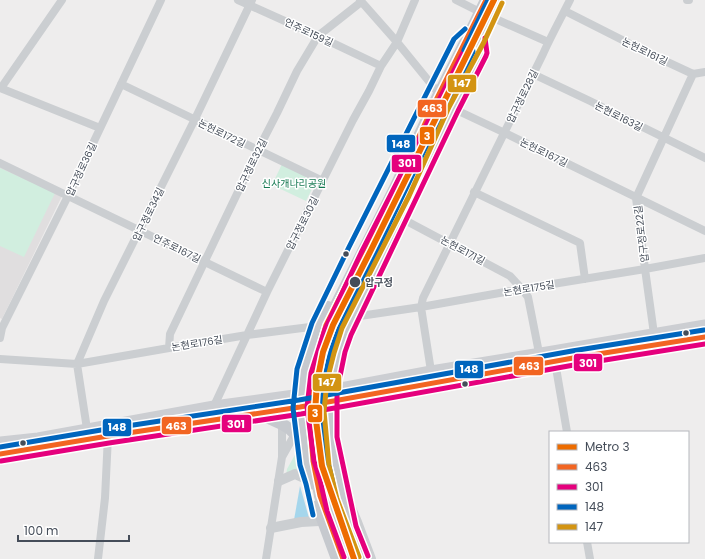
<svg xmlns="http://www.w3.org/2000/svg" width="705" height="559" viewBox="0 0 705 559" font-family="Poppins,'Noto Sans KR',sans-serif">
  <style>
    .education { fill: #e0dedf }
    .green { fill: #d1eedf }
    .water { fill: #a5d6ec }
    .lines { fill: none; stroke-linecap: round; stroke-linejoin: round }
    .minor { stroke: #cbced1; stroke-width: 8 }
    .tertiary { stroke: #cbced1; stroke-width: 10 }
    .secondary { stroke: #ccced2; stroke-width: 11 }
    .primary { stroke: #c6c9ce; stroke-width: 12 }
    .bus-1-casing { stroke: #fff; stroke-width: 8 }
    .bus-2-casing { stroke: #fff; stroke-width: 8 }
    .bus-3-casing { stroke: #fff; stroke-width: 8 }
    .bus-4-casing { stroke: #fff; stroke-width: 8 }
    .bus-1 { stroke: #f26522; stroke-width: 5 }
    .bus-2 { stroke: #e5007d; stroke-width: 5 }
    .bus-3 { stroke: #0065bd; stroke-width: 5 }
    .bus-4 { stroke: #d39412; stroke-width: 5 }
    .metro-1-casing { stroke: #fff; stroke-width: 9 }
    .metro-1 { stroke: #ed6c00; stroke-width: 6 }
    .bus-dot { fill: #454d59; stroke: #fff; stroke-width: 1.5 }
    .labels { text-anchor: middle; stroke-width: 3; stroke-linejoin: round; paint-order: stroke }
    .street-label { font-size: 10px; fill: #454d59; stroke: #fff }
    .park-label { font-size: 10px; fill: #167952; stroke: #fff }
    .stop-label { font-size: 10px; font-weight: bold; fill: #454d59; stroke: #fff; text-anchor: start }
    .line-badge { stroke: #fff; stroke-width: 1.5 }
    .badge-label { font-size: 11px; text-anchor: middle; font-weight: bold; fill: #fff }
  </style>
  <rect width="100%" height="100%" fill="#eeeded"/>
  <path class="education" d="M0,164L63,194L2,319L0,318Z"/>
  <path class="green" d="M282,164L316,181L306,201L272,185Z
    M0,168L55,193L24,257L0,246Z
    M296,453H301L304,472L297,470L286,476L287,469Z"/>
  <path class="water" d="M300,486L309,518L294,520Z"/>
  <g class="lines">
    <path class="minor" d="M238,0L318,36L381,66
      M360,0L397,42L436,90
      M456,0L480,12
      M687,0H689
      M565,11L650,54L693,74L705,72
      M489,16L548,42
      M533,74L590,101L705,158
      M121,84L323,181
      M0,88L100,128
      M1,88L62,0
      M452,108L505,133L705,231
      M0,163L267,292
      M474,192L580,243L585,279
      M399,217L510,276L522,289L528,297L540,358
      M353,317L421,307L522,289L645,269L705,258
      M654,334L645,269L636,198L693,74
      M0,338L2,328L68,196L161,0
      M169,348L170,334L258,150L277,113L297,71L318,36L361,2
      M554,356L567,432
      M0,359L77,364L169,348L247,335L318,326
      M431,371L421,307L423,298C463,217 503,136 543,54C551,36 561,18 570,0
      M214,406L267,292L353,120L369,91L381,66L397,42L415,0
      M282,424V456
      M87,429L77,364L104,301L195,119L252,0
      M587,542L590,559
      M98,559L105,498L108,436
      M266,559L282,457L295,434"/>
    <path class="tertiary" d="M279,481L295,474L313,482
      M345,494L357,522L371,559
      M271,528L301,522L319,521"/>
    <path class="secondary" d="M0,442L38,438L214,406L330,390L431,371L553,351L705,325
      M0,454L10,453L108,436L285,409L300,407L573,358L705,337"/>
    <path class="primary" d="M426,161L480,53L479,47
      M329,319L394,190L435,102L469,35L486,0
      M310,401L312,381L316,364
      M258,413L282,424L290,429L305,444
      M316,475L320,496L326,513
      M314,484L307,463L305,444L300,407L301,394L304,371L318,326L328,307
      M318,506L320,513L337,559
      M352,559L330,501L322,467L317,411L320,380L327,351L335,325L403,193L443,104L478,39L496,0
      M361,559L349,528L330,438V390L338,350L345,332L400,215"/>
    <defs>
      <path id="bus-1" d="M0,454L108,436L300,407L573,358L705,337
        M343,559L320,496L313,461L309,413L312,381L319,350L326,325L394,190L435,102L486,0"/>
      <path id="bus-2" d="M1,461L109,443L301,414L574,365L705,344
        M368,556L356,526L337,437V391L345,352L351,335L458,111L486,56L487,53L485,38
        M344,557L327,511L320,480L314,461L307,407L311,373L325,329L361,253L466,47L473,41"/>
      <path id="bus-3" d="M464,50L488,0
        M0,447L107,429L299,400L572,351L704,330
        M333,484C330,469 325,453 323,438C319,401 325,363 339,329L446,105L473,52L471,40
        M313,515L306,484L300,465L293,408L297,369L312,323L349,247L454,39L465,29"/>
      <path id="bus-4" d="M359,557L337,499L329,466L324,411L327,381L334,353L342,328L409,196L449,107L484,42L502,3"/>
    </defs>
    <use href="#bus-1" class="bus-1-casing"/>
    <use href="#bus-2" class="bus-2-casing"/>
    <use href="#bus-3" class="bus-3-casing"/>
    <use href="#bus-4" class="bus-4-casing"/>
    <use href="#bus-1" class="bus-1"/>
    <use href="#bus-2" class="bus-2"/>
    <use href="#bus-3" class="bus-3"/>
    <use href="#bus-4" class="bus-4"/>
    <defs>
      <path id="metro-1" d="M354,559L322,466L315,413L317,382L323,352L333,325L371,250L494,0"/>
    </defs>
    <use href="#metro-1" class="metro-1-casing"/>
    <use href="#metro-1" class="metro-1"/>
  </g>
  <g class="bus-dot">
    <circle cx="346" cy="254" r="3.5"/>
    <circle cx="355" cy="282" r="6"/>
    <circle cx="686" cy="333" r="3.5"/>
    <circle cx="465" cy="384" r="3.5"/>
    <circle cx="23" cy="443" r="3.5"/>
  </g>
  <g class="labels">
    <g class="street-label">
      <text transform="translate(309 32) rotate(25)" y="4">언주로159길</text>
      <text transform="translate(645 51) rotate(26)" y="4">논현로161길</text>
      <text transform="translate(522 96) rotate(-64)" y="4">압구정로28길</text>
      <text transform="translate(619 116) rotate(27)" y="4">논현로163길</text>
      <text transform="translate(222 133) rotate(26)" y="4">논현로172길</text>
      <text transform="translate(544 152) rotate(26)" y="4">논현로167길</text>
      <text transform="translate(251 165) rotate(-64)" y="4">압구정로32길</text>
      <text transform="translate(81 169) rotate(-65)" y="4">압구정로36길</text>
      <text transform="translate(148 214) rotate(-64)" y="4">압구정로34길</text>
      <text transform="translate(302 223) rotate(-63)" y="4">압구정로30길</text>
      <text transform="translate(641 234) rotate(-97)" y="4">압구정로22길</text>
      <text transform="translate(177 248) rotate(26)" y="4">언주로167길</text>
      <text transform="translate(463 250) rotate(28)" y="4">논현로171길</text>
      <text transform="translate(529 288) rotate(-9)" y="4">논현로175길</text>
      <text transform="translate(197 343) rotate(-9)" y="4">논현로176길</text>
    </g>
    <g class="park-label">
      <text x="294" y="187">신사개나리공원</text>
    </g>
    <g class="stop-label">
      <text x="365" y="286">압구정</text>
    </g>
  </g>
  <g class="line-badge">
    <rect x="447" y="74" width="30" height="19" rx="4" fill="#d39412"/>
    <rect x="417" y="99" width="30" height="19" rx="4" fill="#f26522"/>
    <rect x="419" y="126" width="16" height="19" rx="4" fill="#ed6c00"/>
    <rect x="386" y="134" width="30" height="19" rx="4" fill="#0065bd"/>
    <rect x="391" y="154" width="31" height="19" rx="4" fill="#e5007d"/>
    <rect x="573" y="353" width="30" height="19" rx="4" fill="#e5007d"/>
    <rect x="513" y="356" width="31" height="20" rx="4" fill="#f26522"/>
    <rect x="454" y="360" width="30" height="19" rx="4" fill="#0065bd"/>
    <rect x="312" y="373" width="30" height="19" rx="4" fill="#d39412"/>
    <rect x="307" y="404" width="16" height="19" rx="4" fill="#ed6c00"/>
    <rect x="221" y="414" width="31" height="19" rx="4" fill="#e5007d"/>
    <rect x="161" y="416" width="31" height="19" rx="4" fill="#f26522"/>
    <rect x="102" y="418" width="30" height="19" rx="4" fill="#0065bd"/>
  </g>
  <g class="badge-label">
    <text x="462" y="87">147</text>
    <text x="432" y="112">463</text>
    <text x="427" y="140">3</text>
    <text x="401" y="148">148</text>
    <text x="407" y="167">301</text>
    <text x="588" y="367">301</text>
    <text x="529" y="370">463</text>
    <text x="469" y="373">148</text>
    <text x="327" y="386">147</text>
    <text x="315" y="417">3</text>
    <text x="236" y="428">301</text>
    <text x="176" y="430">463</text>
    <text x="117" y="431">148</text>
  </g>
  <rect x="549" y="431" width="140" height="112" fill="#ffffff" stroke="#b5b8bd"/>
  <rect x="557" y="444" width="20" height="6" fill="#ed6c00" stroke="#b5b8bd"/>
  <text x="585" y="451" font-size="12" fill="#454d59">Metro 3</text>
  <rect x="557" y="464" width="20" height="6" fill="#f26522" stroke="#b5b8bd"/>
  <text x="585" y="471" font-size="12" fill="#454d59">463</text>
  <rect x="557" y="484" width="20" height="6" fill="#e5007d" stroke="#b5b8bd"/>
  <text x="585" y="491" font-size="12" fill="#454d59">301</text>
  <rect x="557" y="504" width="20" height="6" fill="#0065bd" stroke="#b5b8bd"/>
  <text x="585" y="511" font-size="12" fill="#454d59">148</text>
  <rect x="557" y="524" width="20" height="6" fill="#d39412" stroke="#b5b8bd"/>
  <text x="585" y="531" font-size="12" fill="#454d59">147</text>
  <path d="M18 535v6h111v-6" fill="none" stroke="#454d59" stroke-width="2"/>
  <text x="24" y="535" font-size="12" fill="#454d59" stroke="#ffffff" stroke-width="3" paint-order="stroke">100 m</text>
</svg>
